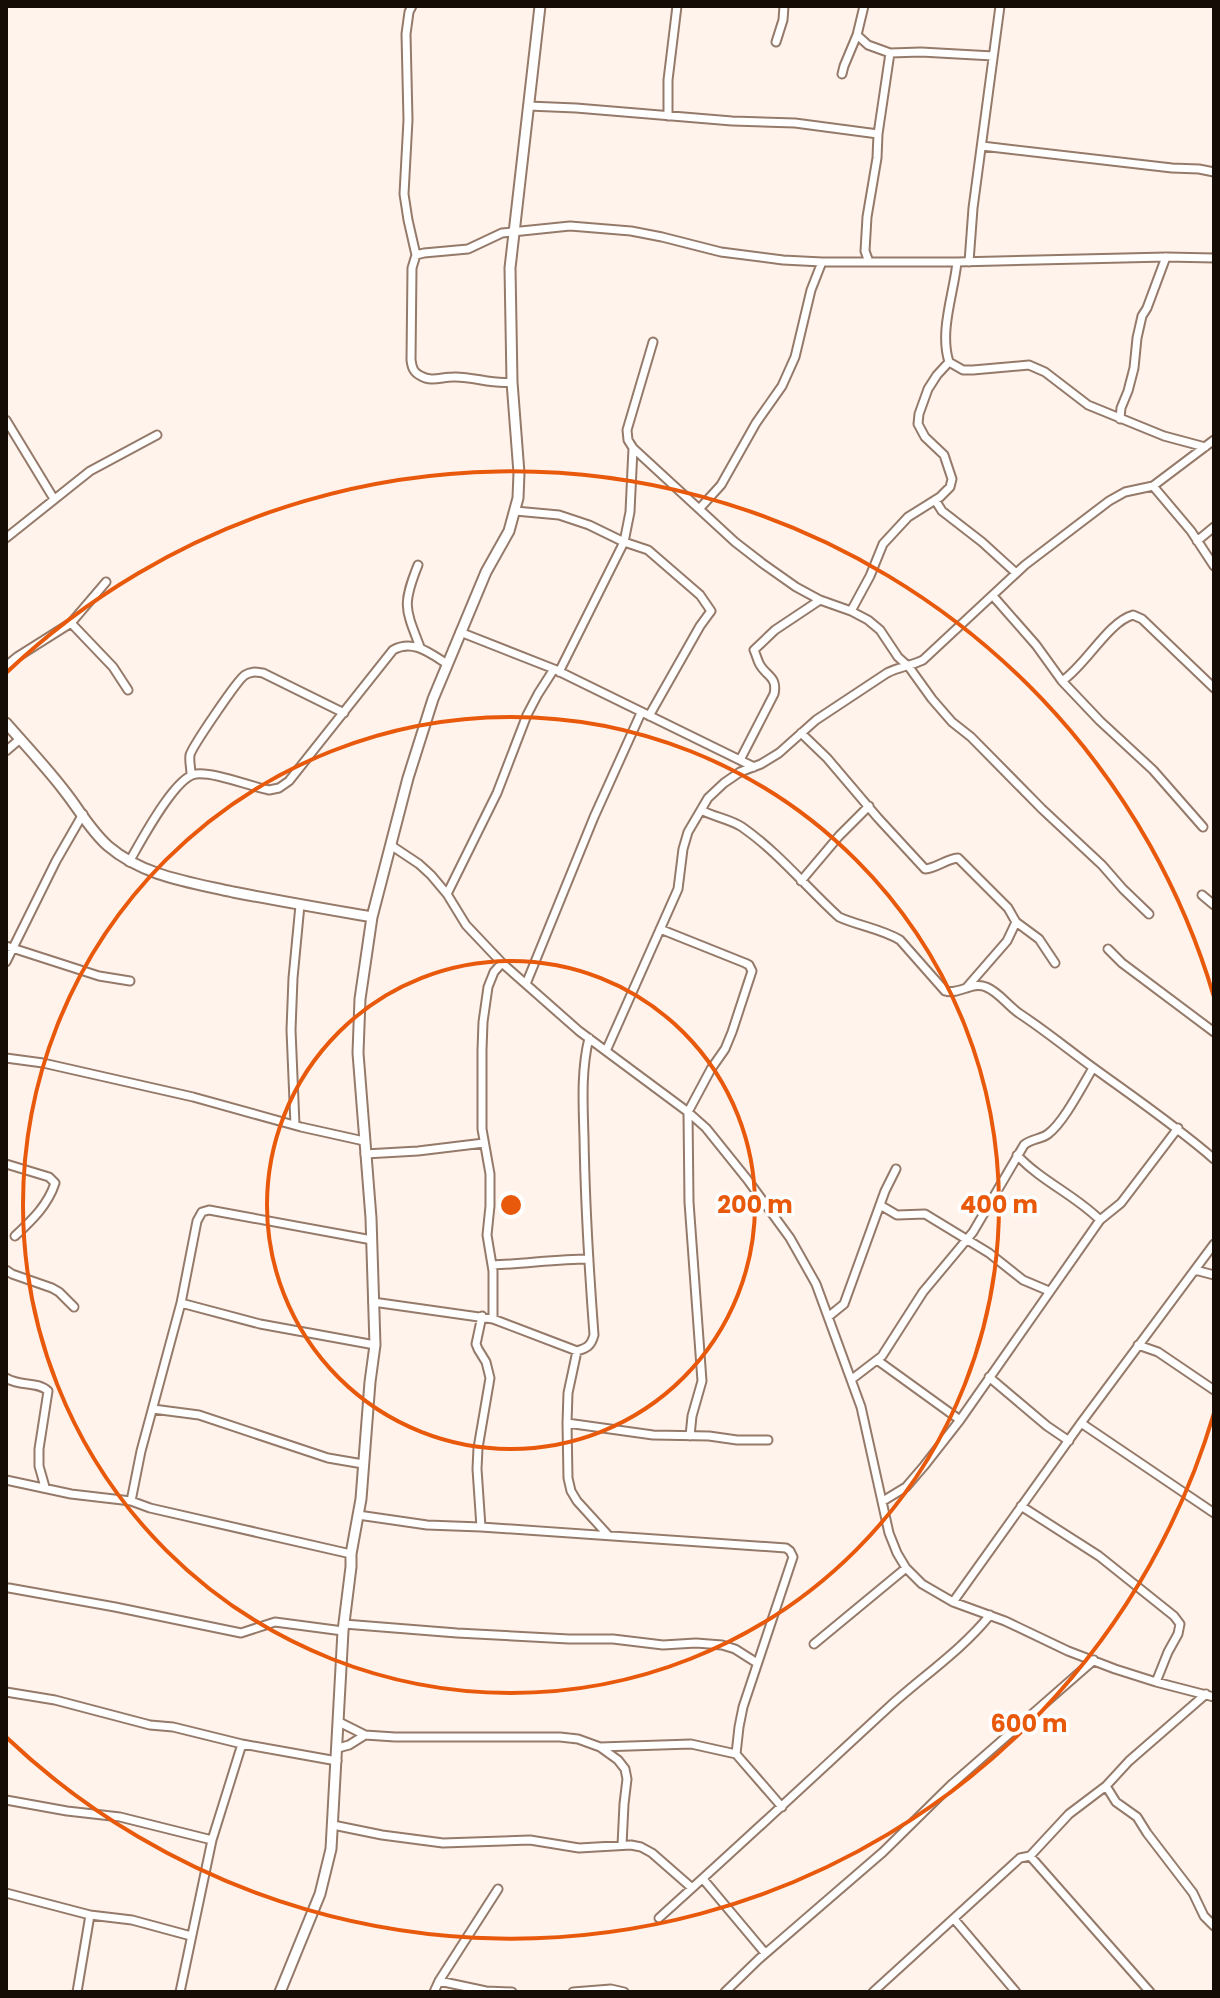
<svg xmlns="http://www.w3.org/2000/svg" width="1220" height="1998" viewBox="0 0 1220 1998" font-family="Poppins,sans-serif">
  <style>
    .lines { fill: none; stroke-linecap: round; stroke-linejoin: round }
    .street-casing { stroke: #957a6a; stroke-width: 11 }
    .secondary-casing { stroke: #957a6a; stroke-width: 13 }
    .street { stroke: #fff; stroke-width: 7 }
    .secondary { stroke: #fff; stroke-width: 9 }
    .ring { fill: none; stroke: #e8590c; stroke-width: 4 }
    .centre { fill: #e8590c; stroke: #fff; stroke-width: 4 }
    .ring-label { font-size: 24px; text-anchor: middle; font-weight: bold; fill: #e8590c; stroke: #fff; stroke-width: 7; stroke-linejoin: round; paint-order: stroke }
  </style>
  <rect width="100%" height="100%" fill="#fff3ec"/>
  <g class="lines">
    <defs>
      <path id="street" d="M412,6L409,12L406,34L408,120L404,194L408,220L416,255L412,268L411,360C412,368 414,373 421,376C431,382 442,377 453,377C473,376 492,385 512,382
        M864,6L857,35L868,45L890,53L921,52L993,56
        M776,42L783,20L784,6
        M842,74L844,66L857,35
        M528,106L576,108L732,121L795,123L878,134
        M668,116V80L677,6
        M982,146L1172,168L1199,169L1214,172
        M416,255L424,253L468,249L502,233L570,226L631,231L662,237L721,252L783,260L822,262H957L1166,257L1214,258
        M869,262L865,251L867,217L877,158L878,134L890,53
        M969,262L973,208L1000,6
        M653,342L627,430L628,440L633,448L735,542L762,563L796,587L820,600L851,611L868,620L880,630L898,657L909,667L932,699L952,722L971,737L1042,809L1102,865L1123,889L1149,914
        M949,362L963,370H973L1029,365L1045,372L1088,405L1164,436L1205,447
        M949,362C939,331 954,293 957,262
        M1120,419L1121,408L1128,391L1134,368L1137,338L1142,316L1147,308L1166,257
        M6,420L54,499
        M1153,486L1191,531L1214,566
        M935,500L942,511L982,542L1016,573
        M700,508L721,485L756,423L782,386L795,357L811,290L822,262
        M515,511L559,515L589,525L624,542L648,550L700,595L711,611L700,626L649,716
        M6,538L90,471L157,435
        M1197,541L1214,527
        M418,565C402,605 405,608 420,647
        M993,596L1036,645L1062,681L1100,721L1153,770L1203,827
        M851,611L870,576L883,544L908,517L940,497L950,487L952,479L944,455L925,437L918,424L919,414L928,389L937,375L949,362
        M71,623L113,667L128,690
        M460,632L554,669L754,767
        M6,666L17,657L71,623L106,582
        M559,672L624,542L630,512L633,448
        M1062,681C1086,665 1108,622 1133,615L1142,619L1214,688
        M801,733L827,758L878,818L925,869C937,868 946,859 958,858L1008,908L1016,922L1039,939L1055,963
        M6,751L20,739
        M740,760L774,694C778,676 765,676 759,663C757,659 756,654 754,650L775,630L820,600
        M191,774C191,768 189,761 190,755C192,747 238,679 245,675C251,671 256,672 263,673L344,713
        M701,810C714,817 730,819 742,827C778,852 807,888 839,917C859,926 882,929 900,940L945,991C959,995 972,981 986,987C999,992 1008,1006 1020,1014C1046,1031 1070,1051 1095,1069C1135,1098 1176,1126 1214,1159
        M392,846L419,864L431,875L447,894L466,925L502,963L579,1031L688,1112L706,1128L747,1179L790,1238L816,1284L861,1407L889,1533L897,1553L906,1568L922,1584L953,1602L1005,1621L1068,1651L1115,1669L1156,1682L1214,1697
        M129,862C140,843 175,776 196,774C215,772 249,786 269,790L279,788L289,781L393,650C413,639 430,653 447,664
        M801,881L839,836L869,806
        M447,894L497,793L527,715L538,694L554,669
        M1202,895L1214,905
        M660,929L745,963L749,965L752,971L732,1032L725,1049L711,1069L688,1112L689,1202L702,1381L692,1416L690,1436
        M6,946L99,976L130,981
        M1108,949L1122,963L1214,1032
        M6,962L56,861L83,814
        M526,984L594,817L641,713
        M967,987L1007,941L1016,922
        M606,1051L678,889L683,849L688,832L708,798L724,783L740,772L761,764L779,753L816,720L887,673C899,667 910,666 923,660L1025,565L1109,501L1125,492L1153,486L1214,440
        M6,1058L43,1063L193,1097L301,1127L364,1141
        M295,1125L291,1030L293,978L300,905
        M365,1154L418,1151L484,1143
        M1017,1155C1041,1181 1075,1195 1100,1220
        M6,1164L49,1177L55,1183C48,1205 32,1220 15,1236
        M880,1205L897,1215L925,1214L989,1253L1023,1280L1049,1291
        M492,1265C525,1264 556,1259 589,1259
        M6,1270L12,1274L52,1288L59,1292L74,1307
        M1195,1270L1214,1275
        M373,1302L493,1319L577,1351C587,1348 591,1346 594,1335C589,1269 585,1203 584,1137C583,1104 581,1070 589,1038
        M181,1303L260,1324L375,1345
        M828,1317L844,1304L885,1191L896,1169
        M493,1319V1271L487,1235L490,1206V1174L482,1129V1050L483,1022L488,987L494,972L502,963
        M1138,1345L1158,1352L1214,1390
        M577,1351L568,1393L567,1423L568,1478L571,1491L577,1501L608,1535
        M877,1360L960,1420
        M989,1377L1047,1426L1069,1441
        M6,1378C20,1387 38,1381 48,1391L39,1449V1466L45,1487
        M852,1379L882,1356L923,1292L973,1232L1024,1145C1032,1138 1040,1140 1048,1134C1064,1122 1082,1086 1093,1068
        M153,1409L199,1415L328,1458L363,1464
        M567,1423L653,1435L709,1436L737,1440H768
        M1081,1423L1214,1513
        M6,1480L71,1494L131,1501L150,1508L351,1554
        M131,1501L141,1451L181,1303L197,1221L202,1212L209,1210L372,1240
        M883,1501L906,1487L924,1466L960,1420L1100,1220L1121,1203L1178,1128
        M1021,1506L1099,1556L1174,1616L1180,1624L1178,1634L1168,1652L1156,1682
        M358,1515L427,1525L481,1527L786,1548L790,1551L793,1557L743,1707L739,1727L736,1754L782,1807
        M481,1527L477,1469L478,1448L490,1378L486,1362L478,1349L476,1344L482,1316
        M9,1588L115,1607L241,1633L275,1622L343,1631
        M953,1602L1081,1423L1214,1244
        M344,1624L457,1633L569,1639H613L663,1645L696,1643L722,1645L735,1649L757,1663
        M814,1644L906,1568
        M6,1692L55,1700L150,1725L173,1727L242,1744L337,1761
        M339,1722L365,1735L395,1737H560L578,1739L600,1747L691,1744L736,1754
        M600,1747L618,1760L625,1769L627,1779L624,1804L622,1845
        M338,1748L349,1745L365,1735
        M1106,1786L1116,1802L1137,1817L1147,1833L1193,1893L1204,1916L1214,1926
        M6,1800L67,1811L120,1817L212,1840
        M333,1825L382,1835L443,1843L530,1840L579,1848L631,1845L641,1847L652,1853L692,1888
        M1030,1856L1150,1992
        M703,1879L765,1953
        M6,1893L90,1915L132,1920L191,1936
        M659,1918C737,1848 813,1777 890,1706C923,1676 962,1650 990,1615
        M954,1919L1016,1992
        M439,1981L486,1991L512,1992
        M77,1992L90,1915
        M180,1992L212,1840L242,1744
        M434,1992L439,1981L498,1889
        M573,1992L611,1989L624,1992
        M725,1992L759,1959L883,1852L951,1785L1094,1660
        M873,1992L1020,1858L1030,1856L1069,1814L1106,1786L1129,1761L1206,1694"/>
      <path id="secondary" d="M6,723C26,746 48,769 66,793C80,811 91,831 108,846C143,876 189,882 233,892C279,901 326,909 372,917
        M280,1992L320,1894L331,1849L343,1631L351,1567V1554L361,1499L370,1382L375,1345L371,1218L358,1053L360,999L372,917L408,778L433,699L486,572L509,531L518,498L519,473L512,382L510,268L540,6"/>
    </defs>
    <use href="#street" class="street-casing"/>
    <use href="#secondary" class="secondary-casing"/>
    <use href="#street" class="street"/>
    <use href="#secondary" class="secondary"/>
  </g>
  <g class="ring">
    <circle cx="511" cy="1205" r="244"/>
    <circle cx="511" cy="1205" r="488"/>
    <path d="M1214 1413A733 733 0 0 1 6 1737M6 673A733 733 0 0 1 1214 997"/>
  </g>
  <circle cx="511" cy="1205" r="12" class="centre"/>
  <g class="ring-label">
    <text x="755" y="1213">200 m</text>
    <text x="999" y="1213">400 m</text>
    <text x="1029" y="1732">600 m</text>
  </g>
  <rect width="1220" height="1998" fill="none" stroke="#150c06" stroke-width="16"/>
</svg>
